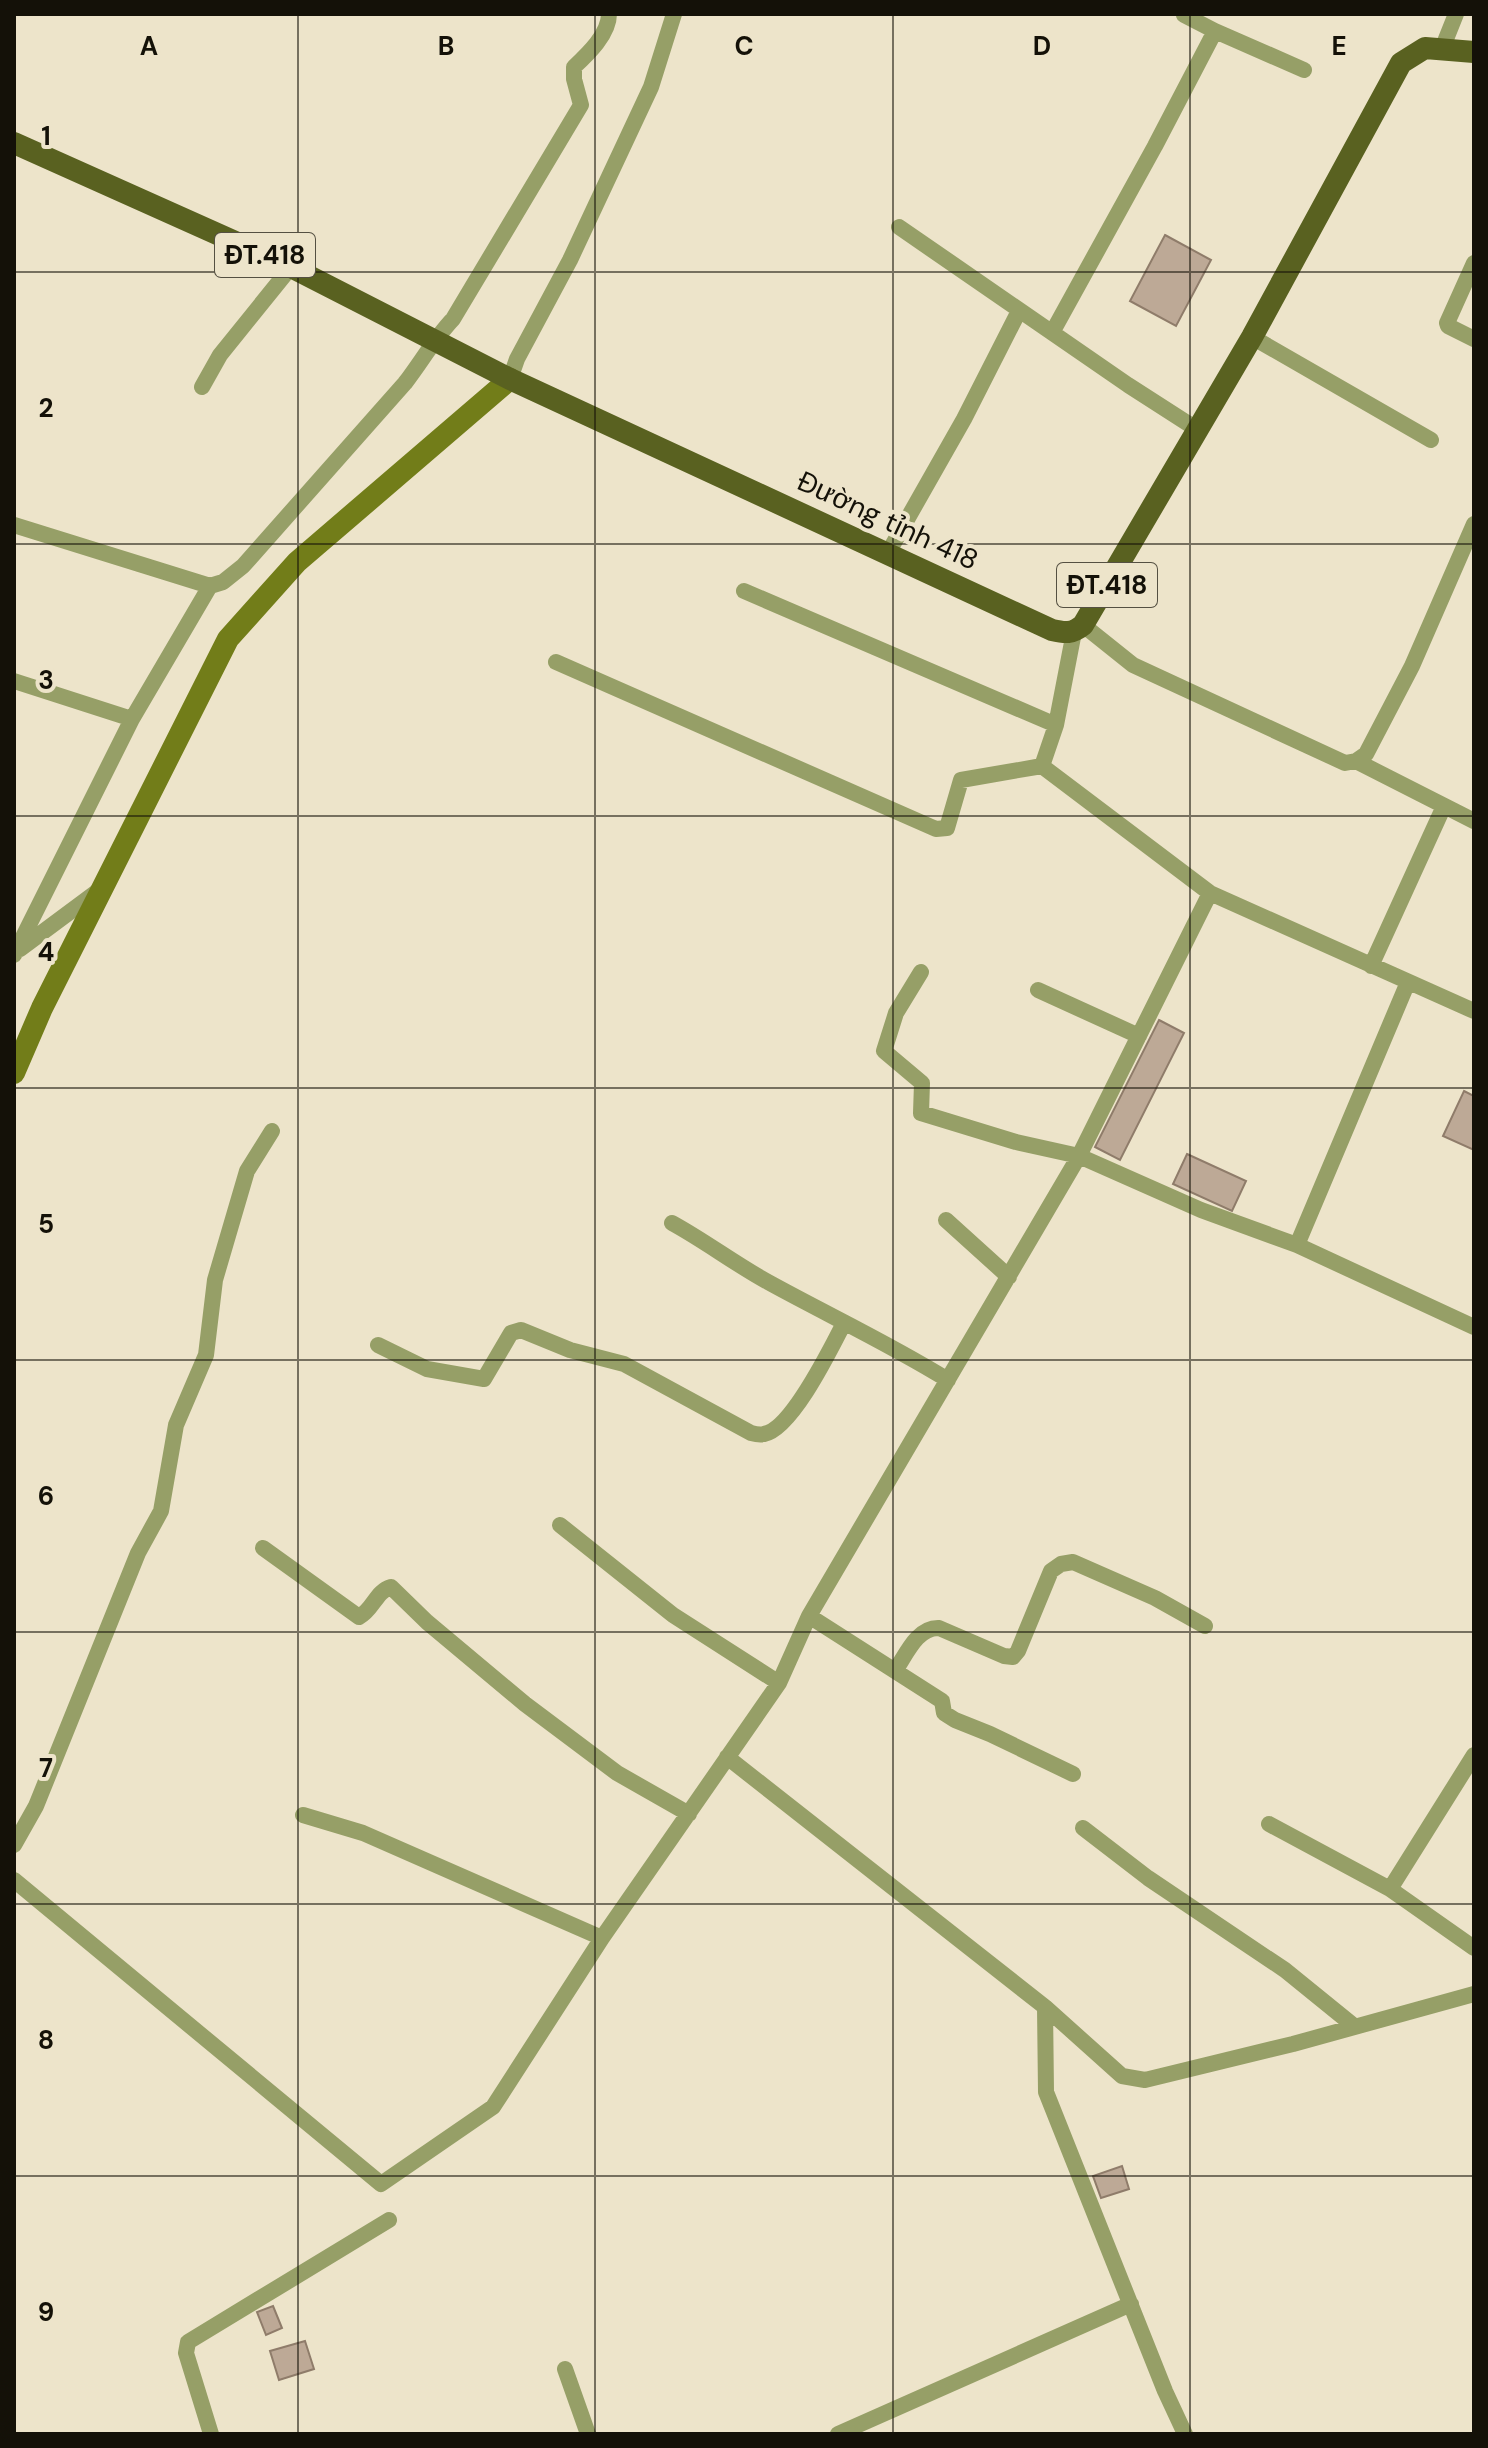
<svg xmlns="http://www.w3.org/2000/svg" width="1488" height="2448" viewBox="0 0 1488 2448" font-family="'DM Sans',sans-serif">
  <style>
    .building { fill: #bda996; stroke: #8f7c6a; stroke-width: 2 }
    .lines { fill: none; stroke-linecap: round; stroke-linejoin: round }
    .minor { stroke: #969f67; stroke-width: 16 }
    .secondary { stroke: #727d19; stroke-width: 22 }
    .primary { stroke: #596120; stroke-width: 22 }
    .grid { fill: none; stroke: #141108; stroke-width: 2; stroke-opacity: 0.55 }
    .labels { text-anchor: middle; stroke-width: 8; stroke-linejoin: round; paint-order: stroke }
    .shield { fill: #ede4ca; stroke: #555042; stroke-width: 2 }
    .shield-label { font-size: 26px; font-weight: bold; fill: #141108 }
    .street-label { font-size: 28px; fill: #141108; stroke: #ede4ca }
    .grid-label { font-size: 26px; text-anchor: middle; font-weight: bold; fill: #141108; stroke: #ede4ca; stroke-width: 8; stroke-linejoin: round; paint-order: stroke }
  </style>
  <rect width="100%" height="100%" fill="#ede4ca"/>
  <path class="building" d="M1165,235L1211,260L1176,326L1130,301Z
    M1159,1020L1184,1033L1120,1160L1095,1147Z
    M1464,1091L1474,1096V1150L1443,1136Z
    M1187,1154L1246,1181L1232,1211L1173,1184Z
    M1122,2166L1129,2189L1101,2198L1093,2176Z
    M273,2306L282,2328L266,2335L257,2312Z
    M305,2341L314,2369L279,2380L270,2351Z"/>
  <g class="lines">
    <path class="minor" d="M1184,15L1215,31
      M1442,49L1456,14
      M899,227L1128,385L1198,430
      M1474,263L1447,323L1448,326L1474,339
      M1053,331L1155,146L1215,31L1304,70
      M1252,337L1431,440
      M510,379L517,359L570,260L651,87L674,14
      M202,387L220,355L291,267
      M14,525L210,586L223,582L243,566L405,383C422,361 434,339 453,319L581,105L574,79V67C588,54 609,34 609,14
      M888,553L964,419L1019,311
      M744,591L1056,725
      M1083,625L1133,665L1345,763L1356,761L1366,754L1412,666L1474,524
      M1074,632L1056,725L1042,766L1210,893L1474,1011
      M556,662L936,829L947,828L961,780L1042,766
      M14,681L132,719
      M1356,761L1474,821
      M20,949L98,891
      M14,955L132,719L210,586
      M1371,966L1444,806
      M921,972L896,1013L884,1051L922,1083L921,1113L1016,1142L1079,1156L1201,1210L1297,1245L1474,1327
      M1038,990L1139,1036
      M946,1220L1009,1277
      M672,1223C705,1241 735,1264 768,1282C828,1315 890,1344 948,1380
      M1297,1245L1408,982
      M378,1345L427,1369L484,1379L511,1333L521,1330L570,1350L624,1364L751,1433C755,1434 760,1435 764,1434C792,1429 831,1348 844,1323
      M560,1525L673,1615L779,1683
      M263,1548L359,1617C373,1610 376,1591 391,1587L427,1622L525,1704L617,1773L689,1814
      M809,1616L942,1701L944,1713L955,1720L990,1734L1073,1774
      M895,1671C906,1655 917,1627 939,1628L1004,1656L1013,1657L1018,1651L1051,1571L1061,1564L1073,1562L1155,1598L1205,1626
      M727,1757L1045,2007L1046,2092L1165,2391L1185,2434
      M303,1815L363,1833L602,1938
      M1269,1824L1390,1889L1474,1948
      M1083,1828L1148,1878L1285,1970L1354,2026
      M14,1845L36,1806L138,1553L161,1511L176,1425L206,1355L215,1280L247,1171L272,1131
      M14,1880L381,2184L493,2107L602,1938L779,1683L809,1616L1079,1156L1210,893
      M1390,1889L1474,1755
      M1045,2007L1122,2076L1145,2080L1293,2044L1474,1994
      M565,2369L588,2434
      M211,2434L186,2353L188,2342L389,2220
      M838,2434L1131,2304"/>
    <path class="secondary" d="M14,1073L42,1008L228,639L297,562L510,379"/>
    <path class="primary" d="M14,143L291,267L510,379L1052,630C1065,633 1072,634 1083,625L1252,337L1401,63L1425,48L1474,52"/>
  </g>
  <path class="grid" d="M298,14V2434M595,14V2434M893,14V2434M1190,14V2434M14,272H1474M14,544H1474M14,816H1474M14,1088H1474M14,1360H1474M14,1632H1474M14,1904H1474M14,2176H1474"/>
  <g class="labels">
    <g class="shield">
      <rect x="215" y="233" width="100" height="44" rx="6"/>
      <rect x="1057" y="563" width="100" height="44" rx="6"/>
    </g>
    <g class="shield-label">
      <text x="265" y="264">ĐT.418</text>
      <text x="1107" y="594">ĐT.418</text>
    </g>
    <g class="street-label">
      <text transform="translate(888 520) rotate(25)" y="10">Đường tỉnh 418</text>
    </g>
  </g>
  <g class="grid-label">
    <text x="149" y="55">A</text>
    <text x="446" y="55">B</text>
    <text x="744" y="55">C</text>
    <text x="1042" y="55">D</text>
    <text x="1339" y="55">E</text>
    <text x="46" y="145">1</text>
    <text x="46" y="417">2</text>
    <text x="46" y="689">3</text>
    <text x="46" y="961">4</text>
    <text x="46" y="1233">5</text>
    <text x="46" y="1505">6</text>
    <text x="46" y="1777">7</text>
    <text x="46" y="2049">8</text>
    <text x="46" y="2321">9</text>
  </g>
  <rect width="1488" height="2448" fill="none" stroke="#141108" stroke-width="32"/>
</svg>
